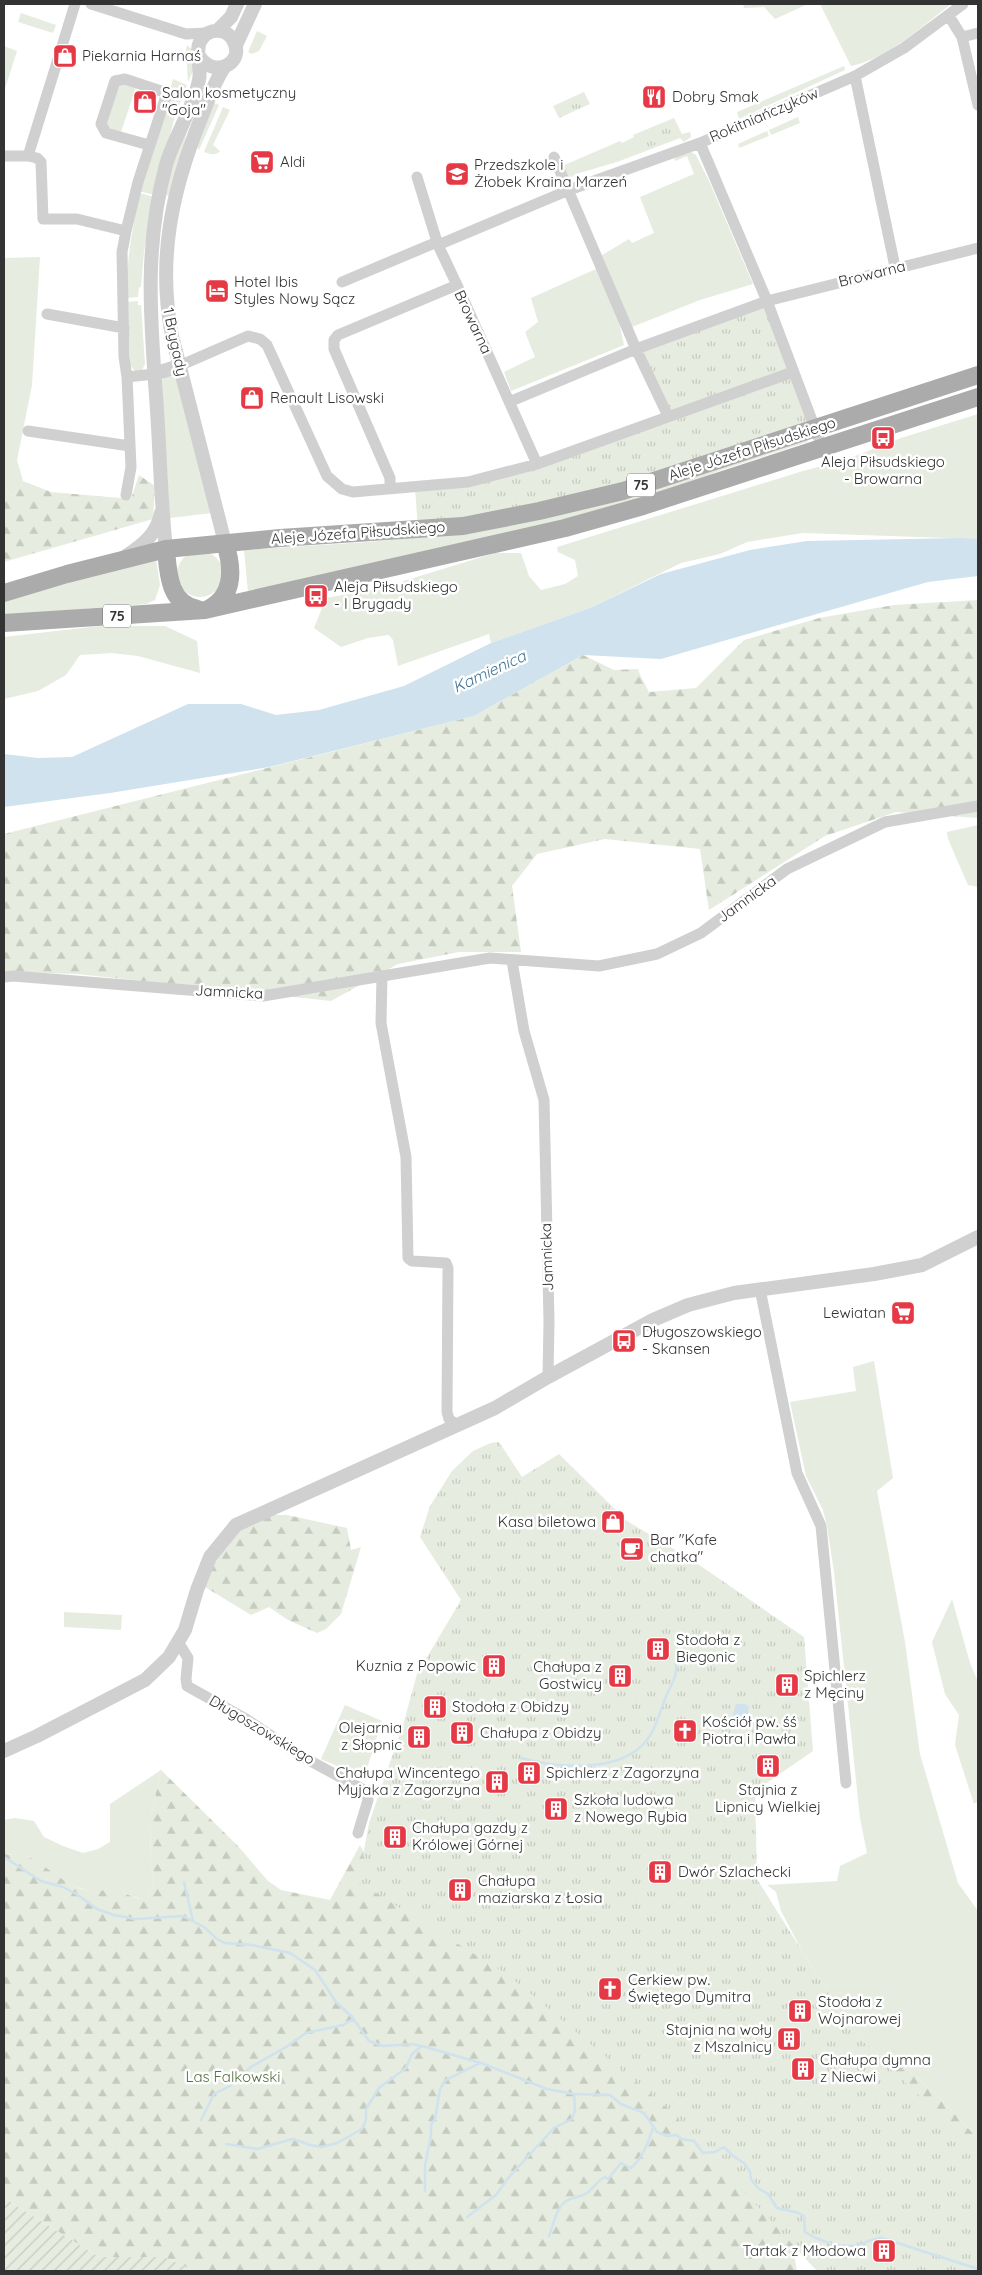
<svg xmlns="http://www.w3.org/2000/svg" width="982" height="2275" viewBox="0 0 982 2275" font-family="Quicksand,sans-serif">
  <style>
    .grass { fill: #e6ecdf }
    .forest { fill: url(#forest-firs) }
    .park { fill: url(#park-tufts) }
    .garden { fill: url(#garden-furrows) }
    .water { fill: #cfe2ee }
    .lines { fill: none; stroke-linecap: round; stroke-linejoin: round }
    .stream { stroke: #cfe2ee; stroke-width: 2.5 }
    .minor { stroke: #d0d0d0; stroke-width: 11 }
    .tertiary { stroke: #d0d0d0; stroke-width: 14 }
    .primary { stroke: #ababab; stroke-width: 18 }
    .labels { text-anchor: middle; stroke-width: 5; stroke-linejoin: round; paint-order: stroke }
    .shield { fill: #fff; stroke: #707070; stroke-width: 1 }
    .shield-label { font-size: 14px; font-weight: bold; fill: #333 }
    .poi-label { font-size: 15px; fill: #333; stroke: #fff; text-anchor: start }
    .street-label { font-size: 15px; fill: #333; stroke: #fff }
    .park-label { font-size: 15px; fill: #56703f; stroke: #fff }
    .water-label { font-size: 16px; font-style: italic; fill: #3f7597; stroke: #fff }
  </style>
  <defs>
    <pattern id="forest-firs" width="22" height="20" patternUnits="userSpaceOnUse" patternTransform="scale(1.25)"><rect width="22" height="20" fill="#e6ecdf"/><path d="M5 1l3.5 6h-7zM16 11l3.5 6h-7z" fill="#c6cbc0"/></pattern>
    <pattern id="park-tufts" width="24" height="20" patternUnits="userSpaceOnUse" patternTransform="scale(1.25)"><rect width="24" height="20" fill="#e6ecdf"/><path d="M3 7l-1-3M5 7V3M7 7l1-3M15 17l-1-3M17 17v-4M19 17l1-3" fill="none" stroke="#c6cbc0"/></pattern>
    <pattern id="garden-furrows" width="10" height="10" patternUnits="userSpaceOnUse" patternTransform="scale(1.25)"><rect width="10" height="10" fill="#e6ecdf"/><path d="M-1 1l2-2M0 10L10 0M9 11l2-2" fill="none" stroke="#c6cbc0"/></pattern>
  </defs>
  <rect width="100%" height="100%" fill="#fff"/>
  <path class="grass" d="M743,4H808L775,19L764,7L744,8Z
    M820,4H951C921,27 889,58 851,66Z
    M21,13L56,25L53,33L18,22Z
    M257,31L267,36L259,51L252,54L248,52Z
    M187,45L196,53V64L188,82L186,49Z
    M4,46L17,51L4,92Z
    M844,66L845,70L739,119L737,112Z
    M173,79L187,85L175,116L154,195L139,191Z
    M122,83L136,87L121,132L108,129L104,124L116,85Z
    M214,103L219,105L199,150L196,145Z
    M223,107L230,110L213,145L220,151C216,156 210,154 204,152Z
    M798,117L800,123L771,135L769,130Z
    M674,118L682,134L690,132L691,137L684,142L680,138L617,162L576,174L570,178L574,182L570,183L560,167L620,141L622,143L634,137L633,135Z
    M189,124L170,196L164,194L170,170Z
    M767,131L769,136L739,148L738,144Z
    M688,150L696,155L709,181L753,284L700,300L632,327L611,281L602,255L629,239L632,243L654,233L640,197L694,174L687,156L675,161L674,156Z
    M140,193L154,197L144,252L141,287H139L138,297L127,298C126,262 132,229 140,193Z
    M40,257L32,385L17,460L23,481L14,496L4,490V258Z
    M596,269L618,318L624,345L511,391L504,372L535,357L525,332L538,322L531,298Z
    M138,301V305H141L145,364L142,370L135,371L130,365L128,302Z
    M170,375L178,381L212,513L170,518L161,382L164,377Z
    M978,414V539L803,533L747,542L720,554L681,563L590,608L491,643L489,634L398,666L393,640L389,635L368,638L341,647L314,628L326,598L381,588L495,553H521L529,576L541,590L565,584L578,576L575,560L558,552L557,547L803,471L845,460L901,438Z
    M809,439L807,442L719,471L688,484L591,514L248,592L244,550L369,542L466,533Z
    M177 574a23 23 0 1 1 46 0a23 23 0 1 1-46 0Z
    M156,559L160,585L155,600L146,604L4,615V599Z
    M100,626H165L197,641L200,673L138,656L112,653L80,655L66,675L38,691L4,699V637Z
    M978,825V887L968,885L948,839L947,832Z
    M874,1361L893,1478L877,1491L905,1642L920,1754L958,1883L978,1911V2139L938,2096L900,2062L883,2058L852,2031L802,1951L781,1911L776,1892L767,1885L837,1881L840,1866L867,1853L860,1818L834,1572L827,1526L823,1510L806,1476L790,1402L856,1391L853,1367Z
    M952,1599L970,1663L978,1682V1801L974,1804L955,1745L959,1715L945,1694L932,1642Z
    M64,1612L122,1615L121,1630L64,1627Z
    M345,1705L382,1721L364,1778L321,1759Z
    M161,1770L151,1816L150,1865C156,1878 155,1887 147,1899H140L121,1892L99,1893L86,1890L67,1884L29,1857L4,1854V1820L15,1818L34,1821L44,1837L63,1846L83,1853L98,1849L110,1842V1804Z"/>
  <path class="forest" d="M139,475L155,486L153,519L4,562V490L14,496L23,481L51,492L131,499Z
    M978,600V818L896,812L825,836L709,910L700,849L605,839L537,854L512,886L521,952H459L398,964L331,1001L77,974L4,972V834L474,716L583,655L614,670L638,669L641,677L649,692L696,688L744,640L819,618L894,605Z
    M271,1515H287L347,1528L351,1550L361,1547L341,1614L326,1629L317,1633L288,1620L269,1607L251,1615L205,1587C216,1549 233,1527 271,1515Z
    M161,1770L238,1846L268,1881L281,1890L330,1900L360,1845L376,1877L852,2031L883,2058L900,2062L938,2096L978,2139V2244L817,2190L793,2249L797,2271H194L164,2257H99L4,2198V1854C12,1856 24,1854 31,1858C56,1872 80,1901 111,1888L139,1899H147C155,1887 156,1878 150,1865L151,1816Z"/>
  <path class="park" d="M584,92L590,104L559,118L553,106Z
    M673,124L680,134L631,155L626,144Z
    M767,301L815,429L697,466L418,530L415,486L468,482L668,416L636,349Z
    M499,1442L522,1477L559,1454L627,1521L692,1560L804,1637L813,1751L755,1791L757,1879L852,2031L978,2152V2271H817L667,2108L508,1975L358,1882L369,1823L403,1725L417,1674L461,1600L420,1537L430,1506L452,1471L473,1451L491,1443Z"/>
  <path class="garden" d="M4,2198L99,2257H164L194,2271H4Z"/>
  <path class="water" d="M961,538L978,539V576L928,582L661,659L583,655L474,716L269,767L110,793L4,807V754L38,758L72,757L188,704H241L276,715L319,710L404,686L491,643L590,608L661,574L750,550L807,541Z
    M736,1704H745L749,1707L747,1719L744,1723L735,1719L733,1715Z"/>
  <g class="lines">
    <path class="stream" d="M521,1758C557,1768 621,1774 647,1740C657,1727 659,1713 665,1699C670,1686 678,1677 676,1663
      M4,1857L41,1881L63,1887L75,1893L97,1909L114,1915L135,1919L183,1916L204,1927L217,1939L225,1943L252,1945L290,1953L315,1970L336,2002L352,2017L369,2041L383,2046L412,2044L422,2046L481,2063L547,2089L574,2094L610,2095L621,2104L644,2113L657,2132L667,2136L677,2135L681,2139L694,2141L703,2153L715,2152L724,2147L733,2156L744,2163L750,2172L751,2179L758,2188L768,2194L777,2208L799,2213
      M184,1882L193,1921
      M201,2120L214,2094L230,2086L251,2067L286,2047L306,2033L343,2025L353,2019
      M226,2144L257,2149L293,2139L310,2145L321,2147L337,2143L362,2129L366,2120V2109L379,2088L406,2068L412,2054L422,2046
      M425,2191V2166L431,2135V2125L435,2119L440,2089L446,2080L480,2063
      M800,2214L804,2216L805,2232C819,2241 843,2249 859,2245C867,2242 873,2238 882,2238L978,2269
      M467,2217L496,2195L509,2177L554,2128L572,2119L575,2110L574,2094
      M549,2236C554,2224 556,2206 568,2200C575,2197 580,2197 587,2193C594,2188 597,2181 605,2177L608,2179L621,2163L631,2168C643,2158 648,2142 653,2128"/>
    <path class="minor" d="M91,4L186,34L206,33
      M949,16L962,37L978,33
      M962,37L978,105
      M855,76L895,267
      M700,143L767,301L822,447
      M4,156H28L75,4
      M28,156L37,158L41,162L43,219H77L126,231L122,252L124,357L127,377L154,374
      M554,157L636,349L668,416
      M417,177L438,245
      M126,231L138,182L167,93L125,79L115,81L101,124L106,133L149,145
      M342,282L437,242
      M457,285L438,245L569,190L700,143L855,76L904,48L963,4
      M47,314L124,328
      M179,366L248,336L260,339L267,345L327,476L342,489L353,492L468,482L537,464L793,372
      M509,402L636,349L767,301L978,248
      M28,431L130,446
      M390,488V478L334,349V340L338,335L457,285L537,464
      M126,495L131,467L127,377
      M512,961L524,1031L544,1100L549,1321L548,1377
      M382,976L381,1023L406,1157L408,1258L412,1261L446,1263L448,1268L447,1412L449,1419L458,1426
      M4,977L13,976L263,996L490,958L599,966L657,954L701,933L787,869L885,822L978,806
      M760,1289L797,1473L821,1526L846,1783
      M178,1642L188,1658L186,1679L187,1686L246,1719L303,1757L366,1791L368,1800L358,1833"/>
    <path class="tertiary" d="M218,30L231,17L237,4
      M236,45L255,4
      M225,66C214,82 208,101 201,118C172,190 157,259 172,336L225,543
      M154,374L179,366
      M166,549C161,503 160,456 157,410C151,325 143,249 166,165C174,137 194,107 199,80C202,68 194,51 201,40C209,27 228,28 234,42C245,64 213,79 199,56
      M126,556C143,545 157,534 161,513
      M4,1751L37,1736L145,1680L169,1657L185,1630L197,1590L210,1557L236,1525L495,1408L548,1377L653,1320L688,1305L734,1293L874,1274L922,1265L978,1237"/>
    <path class="primary" d="M166,549C168,573 169,604 198,609
      M4,593L67,574L166,549L280,538L463,526L539,511L623,491L978,375
      M208,609C235,596 233,568 225,543
      M4,623L205,610L565,528L643,506L978,397"/>
  </g>
  <defs>
    <symbol id="shop-square" viewBox="-11 -11 22 22"><rect x="-9" y="-9" width="18" height="18" rx="4" fill="#e63946" stroke="#fff"/><path d="M-5-2.5h2.3a2.7 3.5 0 0 1 5.4 0H5L5.5 6h-11ZM-1.5-2.5h3a1.5 2.3 0 0 0-3 0Z" fill="#fff"/></symbol>
    <symbol id="restaurant-square" viewBox="-11 -11 22 22"><rect x="-9" y="-9" width="18" height="18" rx="4" fill="#e63946" stroke="#fff"/><path d="M-5-6h1v4h1v-4h1v4h1v-4h1v5L-1.5 .5V6h-2V.5L-5-1ZM5-6V6H3V1.5H1.5Q1.5-4 5-6Z" fill="#fff"/></symbol>
    <symbol id="supermarket-square" viewBox="-11 -11 22 22"><rect x="-9" y="-9" width="18" height="18" rx="4" fill="#e63946" stroke="#fff"/><path d="M-6-5.5h2.5l.6 2H6L4.5 2H-2.5L-4.4-4H-6ZM-1.5 3.2a1.3 1.3 0 1 0 .1 0ZM3 3.2a1.3 1.3 0 1 0 .1 0Z" fill="#fff"/></symbol>
    <symbol id="school-square" viewBox="-11 -11 22 22"><rect x="-9" y="-9" width="18" height="18" rx="4" fill="#e63946" stroke="#fff"/><path d="M0-5L7-2L0 1L-7-2ZM-4 1L0 2.5L4 1V4Q0 6-4 4Z" fill="#fff"/></symbol>
    <symbol id="hotel-square" viewBox="-11 -11 22 22"><rect x="-9" y="-9" width="18" height="18" rx="4" fill="#e63946" stroke="#fff"/><path d="M-6-4.5h1.5V1H6V5H4.5V3h-9V5H-6ZM-4 0a1.8 1.8 0 1 1 3.6 0ZM.5 0V-2.5h3Q6-2.5 6 0Z" fill="#fff"/></symbol>
    <symbol id="bus-square" viewBox="-11 -11 22 22"><rect x="-9" y="-9" width="18" height="18" rx="4" fill="#e63946" stroke="#fff"/><path d="M-5-6H5V4H4V6H2V4H-2V6H-4V4H-5ZM-3.5-4V0h7V-4ZM-3.5 1.2v1.5H-2V1.2ZM2 1.2v1.5H3.5V1.2Z" fill="#fff"/></symbol>
    <symbol id="cafe-square" viewBox="-11 -11 22 22"><rect x="-9" y="-9" width="18" height="18" rx="4" fill="#e63946" stroke="#fff"/><path d="M-5.5-4.5H6V0H3Q3 3.5 0 3.5H-2.5Q-5.5 3.5-5.5 0ZM3-3.2v2h1.7v-2ZM-6 4.5H4V6H-6Z" fill="#fff"/></symbol>
    <symbol id="building-square" viewBox="-11 -11 22 22"><rect x="-9" y="-9" width="18" height="18" rx="4" fill="#e63946" stroke="#fff"/><path d="M-4-6H4V6H1V3H-1V6H-4ZM-2.5-4.3h1.7v1.8h-1.7ZM.8-4.3h1.7v1.8H.8ZM-2.5-1h1.7V.8h-1.7ZM.8-1h1.7V.8H.8Z" fill="#fff"/></symbol>
    <symbol id="church-square" viewBox="-11 -11 22 22"><rect x="-9" y="-9" width="18" height="18" rx="4" fill="#e63946" stroke="#fff"/><path d="M-1.2-6h2.4v3.5h3.3v2.4h-3.3V6h-2.4V-.1h-3.3v-2.4h3.3Z" fill="#fff"/></symbol>
  </defs>
  <g fill-rule="evenodd">
    <use href="#shop-square" x="51" y="42" width="28" height="28"/>
    <use href="#restaurant-square" x="640" y="83" width="28" height="28"/>
    <use href="#shop-square" x="131" y="88" width="28" height="28"/>
    <use href="#supermarket-square" x="248" y="148" width="28" height="28"/>
    <use href="#school-square" x="443" y="160" width="28" height="28"/>
    <use href="#hotel-square" x="203" y="277" width="28" height="28"/>
    <use href="#shop-square" x="238" y="384" width="28" height="28"/>
    <use href="#bus-square" x="869" y="424" width="28" height="28"/>
    <use href="#bus-square" x="302" y="582" width="28" height="28"/>
    <use href="#supermarket-square" x="889" y="1299" width="28" height="28"/>
    <use href="#bus-square" x="610" y="1327" width="28" height="28"/>
    <use href="#shop-square" x="599" y="1508" width="28" height="28"/>
    <use href="#cafe-square" x="618" y="1535" width="28" height="28"/>
    <use href="#building-square" x="644" y="1635" width="28" height="28"/>
    <use href="#building-square" x="480" y="1652" width="28" height="28"/>
    <use href="#building-square" x="606" y="1662" width="28" height="28"/>
    <use href="#building-square" x="773" y="1671" width="28" height="28"/>
    <use href="#building-square" x="421" y="1693" width="28" height="28"/>
    <use href="#church-square" x="671" y="1717" width="28" height="28"/>
    <use href="#building-square" x="448" y="1719" width="28" height="28"/>
    <use href="#building-square" x="405" y="1723" width="28" height="28"/>
    <use href="#building-square" x="754" y="1752" width="28" height="28"/>
    <use href="#building-square" x="515" y="1759" width="28" height="28"/>
    <use href="#building-square" x="483" y="1768" width="28" height="28"/>
    <use href="#building-square" x="542" y="1795" width="28" height="28"/>
    <use href="#building-square" x="381" y="1823" width="28" height="28"/>
    <use href="#building-square" x="646" y="1858" width="28" height="28"/>
    <use href="#building-square" x="446" y="1876" width="28" height="28"/>
    <use href="#church-square" x="596" y="1975" width="28" height="28"/>
    <use href="#building-square" x="786" y="1997" width="28" height="28"/>
    <use href="#building-square" x="775" y="2025" width="28" height="28"/>
    <use href="#building-square" x="789" y="2055" width="28" height="28"/>
    <use href="#building-square" x="870" y="2237" width="28" height="28"/>
  </g>
  <g class="labels">
    <g class="shield">
      <rect x="627" y="473.5" width="28" height="23" rx="4"/>
      <rect x="103" y="604.5" width="28" height="23" rx="4"/>
    </g>
    <g class="shield-label">
      <text x="641" y="490">75</text>
      <text x="117" y="621">75</text>
    </g>
    <g class="poi-label">
      <text x="82" y="61">Piekarnia Harnaś</text>
      <text x="162" y="98">Salon kosmetyczny<tspan x="162" dy="17">"Goja"</tspan></text>
      <text x="672" y="102">Dobry Smak</text>
      <text x="280" y="167">Aldi</text>
      <text x="474" y="170">Przedszkole i<tspan x="474" dy="17">Żłobek Kraina Marzeń</tspan></text>
      <text x="234" y="287">Hotel Ibis<tspan x="234" dy="17">Styles Nowy Sącz</tspan></text>
      <text x="270" y="403">Renault Lisowski</text>
      <text x="883" y="467" text-anchor="middle">Aleja Piłsudskiego<tspan x="883" dy="17">- Browarna</tspan></text>
      <text x="334" y="592">Aleja Piłsudskiego<tspan x="334" dy="17">- I Brygady</tspan></text>
      <text x="886" y="1318" text-anchor="end">Lewiatan</text>
      <text x="642" y="1337">Długoszowskiego<tspan x="642" dy="17">- Skansen</tspan></text>
      <text x="596" y="1527" text-anchor="end">Kasa biletowa</text>
      <text x="650" y="1545">Bar "Kafe<tspan x="650" dy="17">chatka"</tspan></text>
      <text x="676" y="1645">Stodoła z<tspan x="676" dy="17">Biegonic</tspan></text>
      <text x="476" y="1671" text-anchor="end">Kuznia z Popowic</text>
      <text x="602" y="1672" text-anchor="end">Chałupa z<tspan x="602" dy="17">Gostwicy</tspan></text>
      <text x="804" y="1681">Spichlerz<tspan x="804" dy="17">z Męciny</tspan></text>
      <text x="452" y="1712">Stodoła z Obidzy</text>
      <text x="702" y="1727">Kościół pw. śś<tspan x="702" dy="17">Piotra i Pawła</tspan></text>
      <text x="402" y="1733" text-anchor="end">Olejarnia<tspan x="402" dy="17">z Słopnic</tspan></text>
      <text x="480" y="1738">Chałupa z Obidzy</text>
      <text x="480" y="1778" text-anchor="end">Chałupa Wincentego<tspan x="480" dy="17">Myjaka z Zagorzyna</tspan></text>
      <text x="546" y="1778">Spichlerz z Zagorzyna</text>
      <text x="768" y="1795" text-anchor="middle">Stajnia z<tspan x="768" dy="17">Lipnicy Wielkiej</tspan></text>
      <text x="574" y="1805">Szkoła ludowa<tspan x="574" dy="17">z Nowego Rybia</tspan></text>
      <text x="412" y="1833">Chałupa gazdy z<tspan x="412" dy="17">Królowej Górnej</tspan></text>
      <text x="678" y="1877">Dwór Szlachecki</text>
      <text x="478" y="1886">Chałupa<tspan x="478" dy="17">maziarska z Łosia</tspan></text>
      <text x="628" y="1985">Cerkiew pw.<tspan x="628" dy="17">Świętego Dymitra</tspan></text>
      <text x="818" y="2007">Stodoła z<tspan x="818" dy="17">Wojnarowej</tspan></text>
      <text x="772" y="2035" text-anchor="end">Stajnia na woły<tspan x="772" dy="17">z Mszalnicy</tspan></text>
      <text x="820" y="2065">Chałupa dymna<tspan x="820" dy="17">z Niecwi</tspan></text>
      <text x="866" y="2256" text-anchor="end">Tartak z Młodowa</text>
    </g>
    <g class="street-label">
      <text transform="translate(764 115) rotate(-23)" y="5">Rokitniańczyków</text>
      <text transform="translate(872 274) rotate(-14)" y="5">Browarna</text>
      <text transform="translate(473 322) rotate(65)" y="5">Browarna</text>
      <text transform="translate(175 342) rotate(78)" y="5">1 Brygady</text>
      <text transform="translate(752 449) rotate(-18)" y="5">Aleje Józefa Piłsudskiego</text>
      <text transform="translate(358 533) rotate(-4)" y="5">Aleje Józefa Piłsudskiego</text>
      <text transform="translate(747 899) rotate(-36)" y="5">Jamnicka</text>
      <text transform="translate(229 992) rotate(3)" y="5">Jamnicka</text>
      <text transform="translate(547 1257) rotate(-92)" y="5">Jamnicka</text>
      <text transform="translate(262 1730) rotate(31)" y="5">Długoszowskiego</text>
    </g>
    <g class="park-label">
      <text x="233" y="2082">Las Falkowski</text>
    </g>
    <g class="water-label">
      <text transform="translate(489 671) rotate(-25)" y="6">Kamienica</text>
    </g>
  </g>
  <rect width="982" height="2275" fill="none" stroke="#333333" stroke-width="10"/>
</svg>
